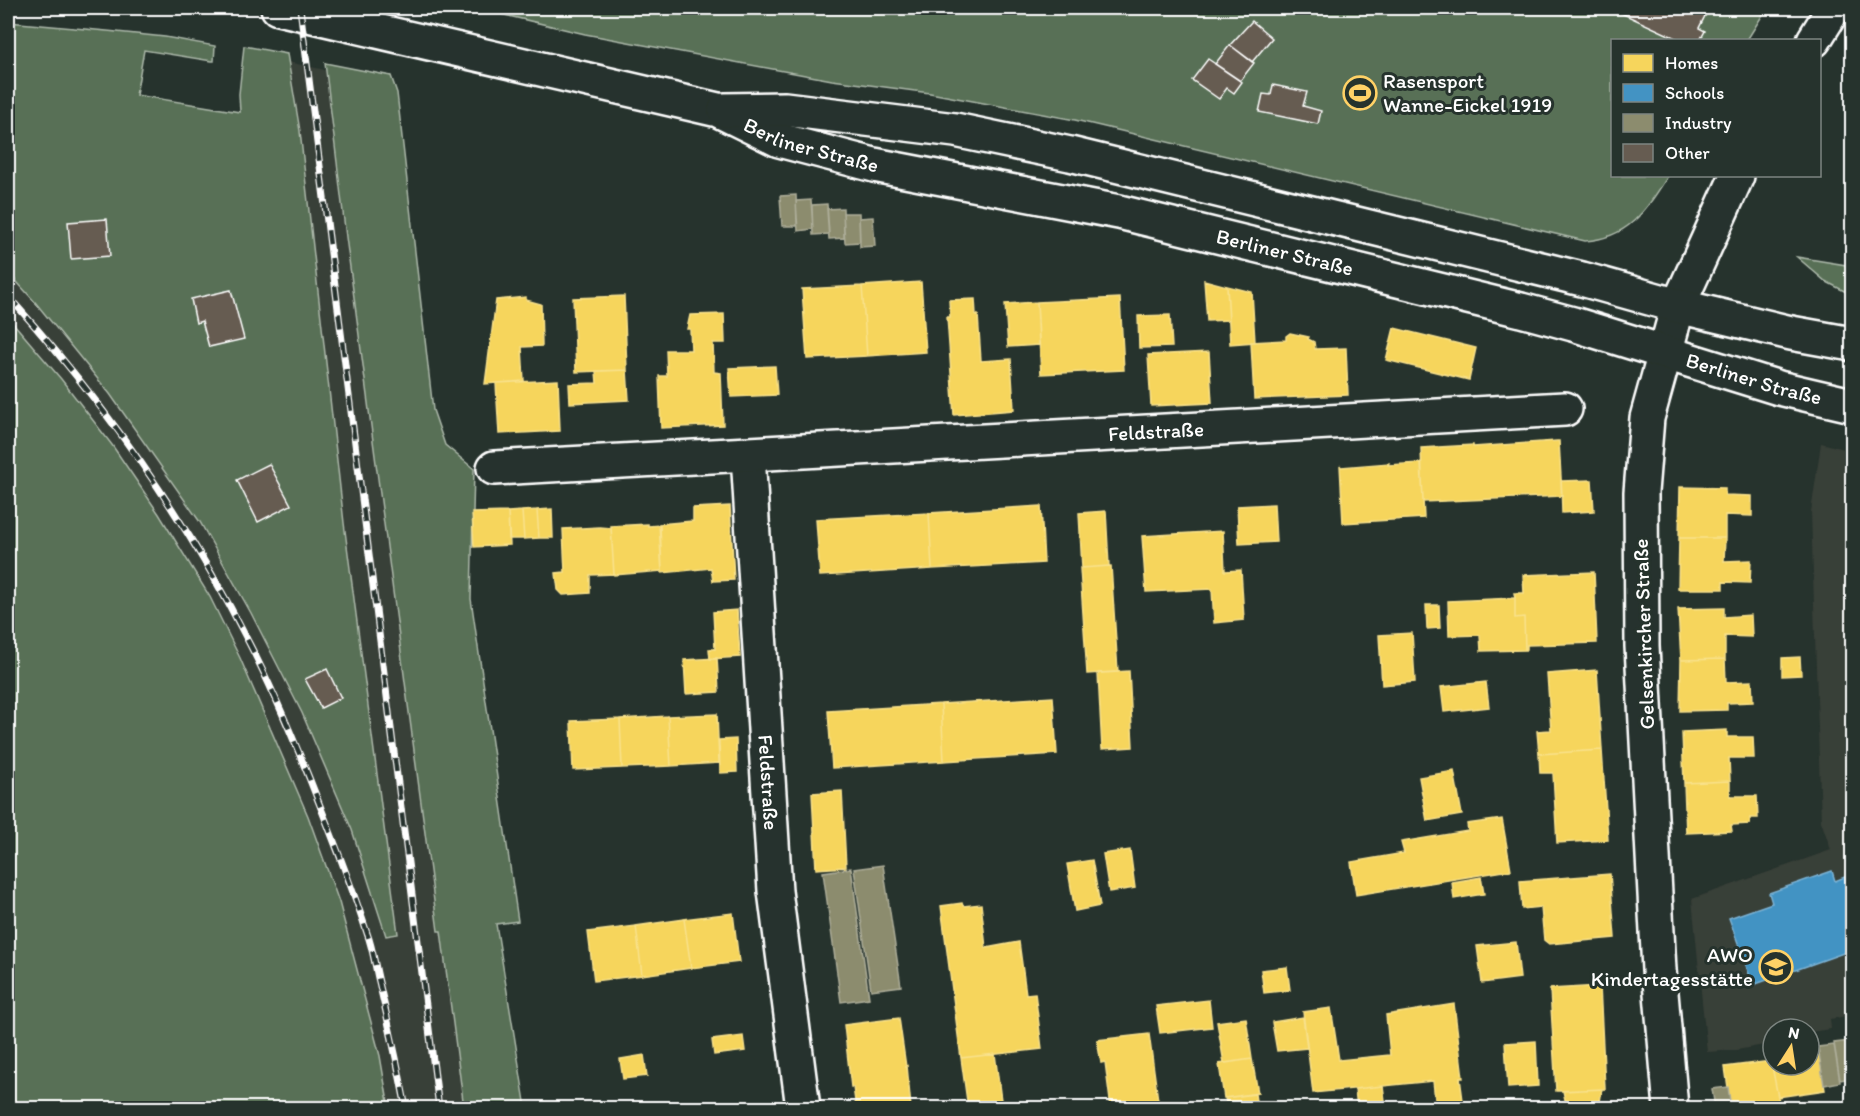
<svg xmlns="http://www.w3.org/2000/svg" width="1860" height="1116" viewBox="0 0 1860 1116" font-family="Itim,sans-serif">
  <style>
    .built { fill: #393f38 }
    .green { fill: #587056; stroke: #acb8aa; stroke-width: 1.5 }
    .homes { fill: #f6d55c; stroke: #f9e28d; stroke-width: 1.5 }
    .schools { fill: #4393c3; stroke: #7bb3d5; stroke-width: 1.5 }
    .industry { fill: #8c8c6e; stroke: #aeae9a; stroke-width: 1.5 }
    .building { fill: #665c51; stroke: #fff; stroke-width: 1.5 }
    .lines { fill: none; stroke-linecap: round; stroke-linejoin: round }
    .street-casing { stroke: #fff; stroke-width: 38 }
    .secondary-casing { stroke: #fff; stroke-width: 38 }
    .street { stroke: #26332d; stroke-width: 33 }
    .secondary { stroke: #26332d; stroke-width: 33 }
    .rail-casing { stroke: #fff; stroke-width: 7 }
    .rail { stroke: #26332d; stroke-width: 4.5; stroke-dasharray: 14; stroke-linecap: butt }
    .labels { text-anchor: middle; stroke-width: 6; stroke-linejoin: round; paint-order: stroke }
    .poi-label { font-size: 21px; fill: #fff; stroke: #26332d; text-anchor: start }
    .street-label { font-size: 21px; fill: #fff; stroke: #26332d }
  </style>
  <rect width="100%" height="100%" fill="#26332d"/>
  <filter id="ink" filterUnits="userSpaceOnUse"><feTurbulence type="fractalNoise" baseFrequency=".0167" numOctaves="2"/><feDisplacementMap in="SourceGraphic" scale="12" xChannelSelector="R" yChannelSelector="G"/><feConvolveMatrix kernelMatrix="1 2 1 2 8 2 1 2 1" color-interpolation-filters="sRGB"/></filter>
  <g filter="url(#ink)">
    <path class="built" d="M288,62L325,70L346,237L438,930H441L464,1108H389L380,1056L339,902L308,816L240,658L112,445L61,379L8,317V272L35,302L110,394L200,522L251,613L302,713L352,830L386,935L372,733L344,523L300,131Z
      M1821,443L1852,451V1015L1830,1019L1831,1029L1809,1032V1029H1773V1038L1768,1039L1769,1044L1737,1050L1707,1052L1692,899L1831,850L1821,821L1811,512Z"/>
    <path class="green" d="M475,8H1767L1747,40H1612V176H1668C1646,210 1629,238 1585,241L1075,120L930,93L832,80L585,34Z
      M8,22L107,31L165,37L215,46L214,61H212L144,50L136,95L240,112L239,94L244,46L287,54L300,131L344,523L398,934L386,936L352,830L302,713L251,613L200,522L110,394L35,302L8,272Z
      M325,63L391,76L397,93L433,410L445,445L474,469L471,599L518,921L496,924L526,1108H464L441,931H438L346,237Z
      M1797,257L1852,266V295L1825,281Z
      M8,317L61,379L112,445L159,514L210,597L240,658L308,816L339,902L380,1056L389,1108H8Z"/>
    <path class="homes" d="M1204,280L1227,286L1229,320L1207,321Z
      M921,282L926,352L867,356L862,286Z
      M862,286L867,356L807,359L802,289Z
      M1227,286L1252,292L1255,342L1230,344Z
      M624,296L627,370L576,372L573,298Z
      M526,297V300L541,304L542,346L522,347L524,381L485,384L496,300Z
      M1120,298L1124,370L1041,374L1037,302Z
      M975,299L976,315H978L981,361L1011,359L1014,410L954,415L947,317H950L949,300Z
      M1037,302L1039,345L1008,347L1005,304Z
      M724,314L725,343H713L714,372L721,373L723,425L661,428L659,376H667L666,350H691L690,329H687L690,315Z
      M1170,315L1172,347L1139,348L1138,316Z
      M1394,328L1476,348L1469,380L1386,360Z
      M1290,333L1309,337L1308,339L1314,342L1315,349L1346,348L1348,395L1254,399L1251,342L1286,340V336Z
      M1209,352L1212,403L1151,406L1148,355Z
      M775,366L777,395L731,397L729,368Z
      M627,370L629,400L570,403L569,384L597,383L596,371Z
      M558,380L560,431L499,434L496,383Z
      M1557,441H1559L1562,496L1423,502L1421,448L1473,445V447Z
      M1389,463L1388,465L1421,463L1424,518L1343,523L1340,465L1341,467Z
      M1592,480L1594,511L1562,513L1561,481Z
      M1680,487L1725,488V495L1752,496V516L1725,515V538H1679Z
      M1274,504L1276,542L1239,544L1237,506Z
      M730,506L734,580L713,581L711,568L662,573L659,524L693,521V508Z
      M1041,506L1044,563L932,569L929,513Z
      M552,509L553,538H539L537,510Z
      M537,510L539,538L524,539L522,511Z
      M522,511L524,539H509L508,512Z
      M1106,511L1109,566L1082,568L1079,513Z
      M508,512L510,545L474,547L472,513Z
      M929,513L932,569L820,576L816,519Z
      M648,524V526L660,525L662,571L614,575L611,526Z
      M600,527L611,528L614,574L590,575V593L563,595L558,590L556,573L565,572L563,529Z
      M1223,531L1225,571L1241,570L1244,620L1214,623L1212,589L1146,592L1142,536Z
      M1679,538H1725L1724,561L1751,560L1750,583L1723,582V589H1678Z
      M1111,566L1118,672L1087,674L1080,568Z
      M1594,572L1597,643L1527,645V650H1525L1524,617L1515,618V598L1514,593H1524L1523,575Z
      M1515,598V618L1524,617L1525,650L1481,651L1480,635L1449,636L1448,601Z
      M1426,605H1439L1440,628L1427,629Z
      M1724,608V617L1751,615L1752,637L1725,636V659L1681,660L1678,609Z
      M737,610L740,657L710,659L709,649H715L713,612Z
      M1412,633L1415,682L1382,685L1379,635Z
      M1800,657L1801,675L1782,676V658Z
      M717,658L719,692L686,694L684,660Z
      M1725,659L1726,682L1752,681L1753,702L1727,703V710L1680,711L1681,660Z
      M1597,670L1602,750L1539,754L1537,731L1551,730L1547,674Z
      M1129,671L1133,747L1102,749L1098,673Z
      M1486,682L1489,707L1444,712L1441,687Z
      M1053,697L1057,754L944,761L941,704Z
      M941,704L944,761L832,768L828,711Z
      M717,714L719,763L671,766L668,716Z
      M668,716L671,766L622,768L620,719Z
      M620,719L622,768L573,770L571,721Z
      M1727,730V737H1753L1754,758H1729L1730,781L1684,783L1682,732Z
      M736,739L737,772L720,773L719,740Z
      M1602,750L1608,840L1557,843L1553,773H1540L1539,754Z
      M1454,771L1462,815L1427,821L1419,777Z
      M1730,781V796H1757L1758,818H1750V824L1731,825L1732,831L1686,833L1684,783Z
      M842,791L846,867L816,869L812,793Z
      M1502,819L1511,870L1356,895L1351,862L1404,853L1401,842L1468,831L1467,824Z
      M1130,850L1135,888L1109,892L1103,854Z
      M1092,860L1100,906L1075,911L1067,864Z
      M1610,874L1615,938L1549,944L1544,940L1541,907L1522,909L1520,881Z
      M1481,877L1484,894L1454,899L1452,882Z
      M962,903L963,906L981,904L986,948L1019,942L1026,994L1035,993L1042,1049L961,1058L941,906Z
      M733,913L739,962L691,968L684,919Z
      M684,919L691,968L642,975L636,926Z
      M636,926L642,975L594,981L588,932Z
      M1516,942L1520,978L1482,983L1477,946Z
      M1287,967L1290,990L1264,993L1261,970Z
      M1600,986L1605,1089L1556,1091L1550,989Z
      M1209,1000L1212,1027L1160,1033L1156,1006Z
      M1454,1004L1463,1078H1460L1464,1108H1436L1433,1081L1313,1093L1303,1012L1331,1008L1339,1060L1390,1055L1386,1015Z
      M1303,1017L1307,1048L1277,1051L1272,1022Z
      M899,1018L906,1067L907,1066L911,1108H856L853,1087H851L844,1025Z
      M1246,1018L1252,1059L1224,1063L1217,1022Z
      M1149,1034L1159,1108H1111L1105,1062L1101,1063L1097,1040Z
      M743,1036L745,1051L714,1055L712,1040Z
      M1536,1041L1538,1086L1508,1088L1505,1043Z
      M1818,1047L1825,1090L1778,1097L1770,1056L1773,1055V1065H1809V1049Z
      M995,1054L1002,1108H968L961,1058Z
      M644,1055L647,1076L623,1079L620,1059Z
      M1252,1059L1258,1093L1224,1098L1219,1064Z
      M1771,1061L1779,1102L1731,1108L1725,1067Z
      M1383,1086L1386,1108H1357L1355,1089Z
      M1602,1089L1599,1108H1567L1563,1091Z
      M1255,1094L1257,1108H1227L1225,1098Z
      M1566,1104L1567,1108H1533Z"/>
    <path class="schools" d="M1832,871L1835,881L1852,874V950L1753,985L1729,918L1772,903L1769,893Z"/>
    <path class="industry" d="M796,195L797,226H782L780,196Z
      M811,200L813,229L798,231L796,201Z
      M827,204L829,234L813,235L812,205Z
      M843,208L844,238L829,239L827,209Z
      M843,213H859L860,242L845,243Z
      M873,217L875,246L860,247L859,218Z
      M883,865L901,986L871,990L854,869Z
      M851,868L869,998L841,1002L823,872Z
      M1850,1041L1852,1078L1840,1080L1834,1043Z
      M1834,1045L1840,1082L1824,1085L1818,1047Z
      M1728,1087L1731,1108H1715L1712,1089Z"/>
    <path class="building" d="M1624,8H1709L1699,28L1705,31L1700,40H1680L1621,13Z
      M1252,21L1272,38L1252,62L1230,45Z
      M1230,45L1254,63L1240,81L1215,64Z
      M1208,59L1242,82L1234,93L1227,88L1219,99L1192,80Z
      M1273,85L1307,92L1303,106L1321,111L1318,124L1259,112L1263,94L1271,95Z
      M107,219L110,256L71,259L68,222Z
      M231,290L244,339L209,347L202,321L196,323L191,299Z
      M269,464L291,505L258,522L237,480Z
      M327,669L341,698L321,708L305,679Z"/>
    <g class="lines">
      <defs>
        <g id="street">
          <path d="M1814,40L1834,8"/>
          <path id="s1" d="M748,455L775,891L803,1108"/>
          <path id="s2" d="M494,468L1565,409"/>
          <path d="M1671,1108L1659,970L1642,646L1641,492L1647,418L1678,306L1737,176"/>
        </g>
        <g id="secondary">
          <path id="s3" d="M278,8L718,110L779,140L874,165L1119,212L1521,310L1573,324L1779,388L1852,405"/>
          <path d="M725,110L785,109L955,130L1070,154L1582,279L1678,306L1791,333L1852,344"/>
        </g>
      </defs>
      <use href="#street" class="street-casing"/>
      <use href="#secondary" class="secondary-casing"/>
      <use href="#street" class="street"/>
      <use href="#secondary" class="secondary"/>
      <defs>
        <path id="rail" d="M300,8L439,1108
          M8,296C102,400 186,518 249,643C276,695 298,749 319,803C336,846 353,889 367,933C373,949 375,966 379,982C389,1024 398,1066 406,1108"/>
      </defs>
      <use href="#rail" class="rail-casing"/>
      <use href="#rail" class="rail"/>
    </g>
  </g>
  <defs>
    <symbol id="stadium-ring" viewBox="-11 -11 22 22"><circle r="9.5" fill="#26332d" stroke="#ffd166" stroke-width="1.5"/><path d="M0-5a6.5 5 0 1 0 0 10a6.5 5 0 1 0 0-10ZM-3.5-1.8h7v3.6h-7Z" fill="#ffd166"/></symbol>
    <symbol id="school-ring" viewBox="-11 -11 22 22"><circle r="9.5" fill="#26332d" stroke="#ffd166" stroke-width="1.5"/><path d="M0-5L7-2L0 1L-7-2ZM-4 1L0 2.5L4 1V4Q0 6-4 4Z" fill="#ffd166"/></symbol>
  </defs>
  <g fill-rule="evenodd">
    <use href="#stadium-ring" x="1341" y="74" width="38" height="38"/>
    <use href="#school-ring" x="1757" y="948" width="38" height="38"/>
  </g>
  <g class="labels">
    <g class="poi-label">
      <text x="1383" y="88">Rasensport<tspan x="1383" dy="24">Wanne-Eickel 1919</tspan></text>
      <text x="1753" y="962" text-anchor="end">AWO<tspan x="1753" dy="24">Kindertagesstätte</tspan></text>
    </g>
    <g class="street-label">
      <text dy="7" stroke="none"><textPath href="#s3" startOffset="552">Berliner Straße</textPath></text>
      <text dy="7" stroke="none"><textPath href="#s3" startOffset="1038">Berliner Straße</textPath></text>
      <text dy="7" stroke="none"><textPath href="#s3" startOffset="1524">Berliner Straße</textPath></text>
      <text dy="7" stroke="none"><textPath href="#s2" startOffset="663">Feldstraße</textPath></text>
      <text transform="translate(1644 634) rotate(-92)" y="7">Gelsenkircher Straße</text>
      <text dy="7" stroke="none"><textPath href="#s1" startOffset="328">Feldstraße</textPath></text>
    </g>
  </g>
  <rect width="1860" height="1116" fill="none" stroke="#26332d" stroke-width="30"/>
  <rect x="15" y="15" width="1830" height="1086" fill="none" stroke="#fff" stroke-width="2" filter="url(#ink)"/>
  <rect x="1611" y="39" width="210" height="138" fill="#26332d" stroke="#7d8581" stroke-width="1.5"/>
  <rect x="1623" y="54" width="30" height="18" fill="#f6d55c" stroke="#7d8581" stroke-width="1.5"/>
  <text x="1665" y="69" font-size="18" fill="#ffffff">Homes</text>
  <rect x="1623" y="84" width="30" height="18" fill="#4393c3" stroke="#7d8581" stroke-width="1.5"/>
  <text x="1665" y="99" font-size="18" fill="#ffffff">Schools</text>
  <rect x="1623" y="114" width="30" height="18" fill="#8c8c6e" stroke="#7d8581" stroke-width="1.5"/>
  <text x="1665" y="129" font-size="18" fill="#ffffff">Industry</text>
  <rect x="1623" y="144" width="30" height="18" fill="#665c51" stroke="#7d8581" stroke-width="1.5"/>
  <text x="1665" y="159" font-size="18" fill="#ffffff">Other</text>
  <g transform="translate(1791 1047) rotate(12)"><circle r="28" fill="#26332d" stroke="#7d8581" stroke-width="1.5"/>
  <path d="M0-4.5L10 22L0 15L-10 22Z" fill="#ffd166"/>
  <text y="-9" font-size="16" font-weight="bold" text-anchor="middle" fill="#ffffff">N</text>
  </g>
</svg>
